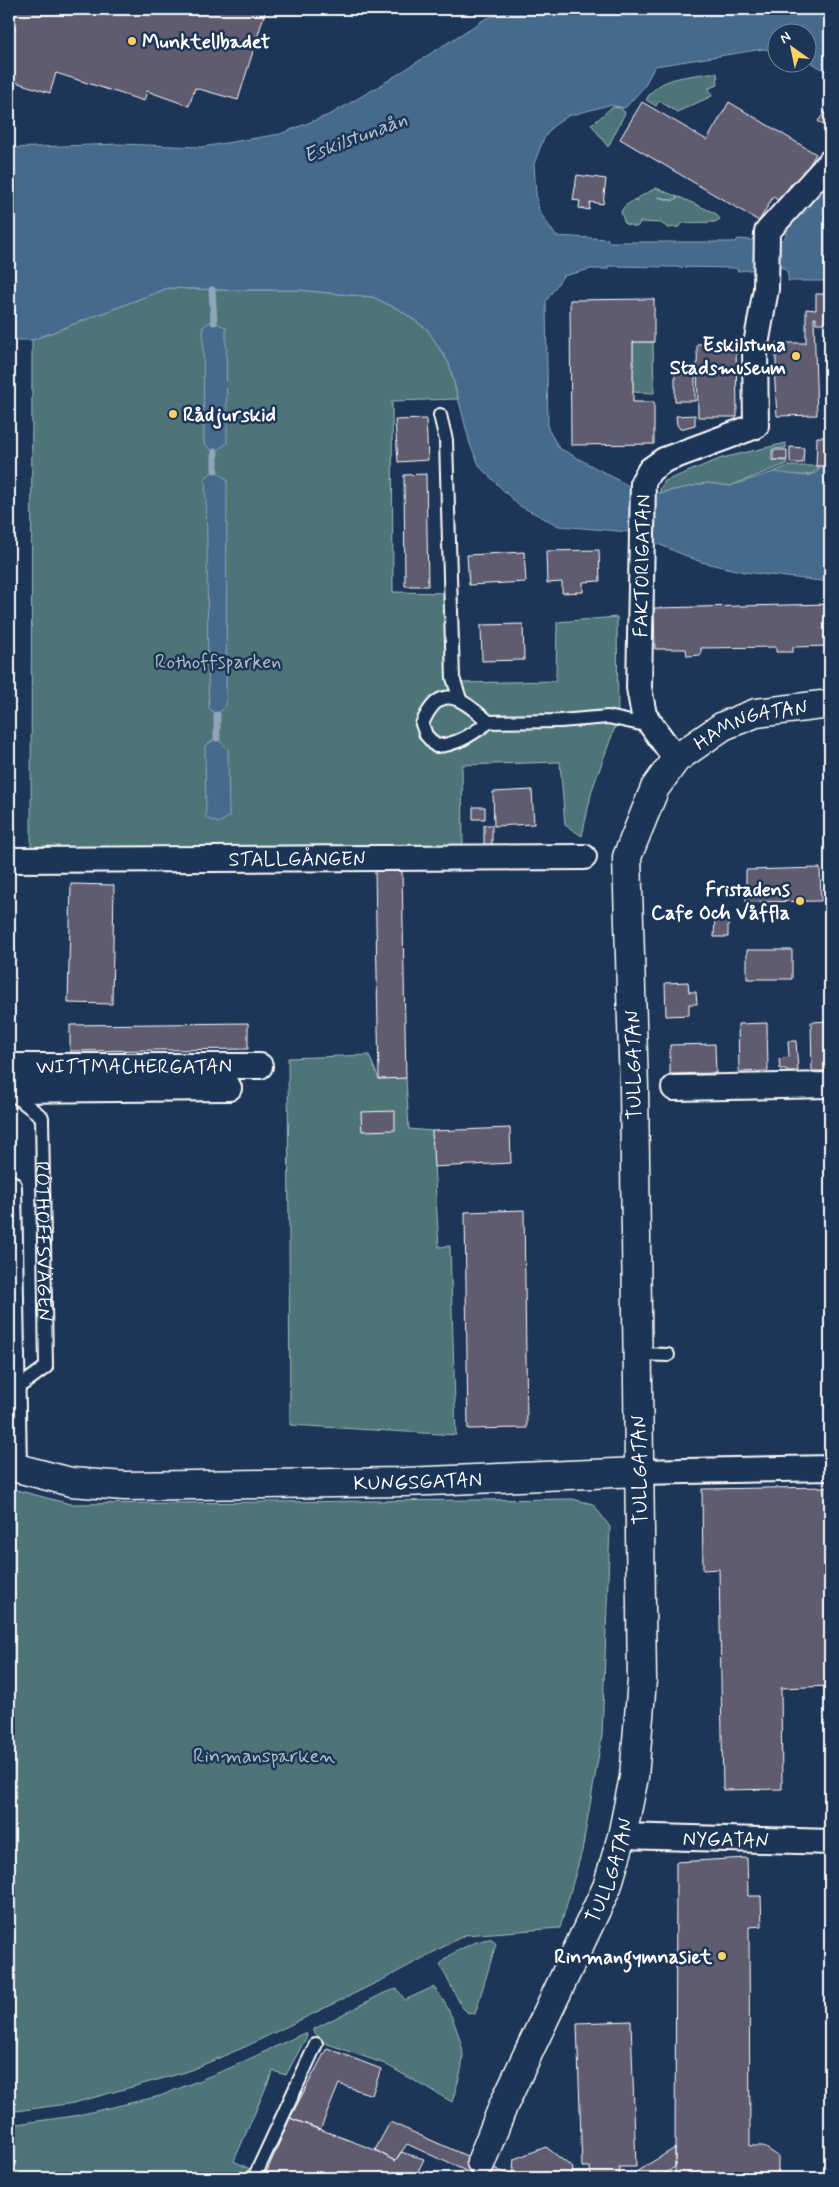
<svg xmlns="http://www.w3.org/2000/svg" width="839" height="2187" viewBox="0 0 839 2187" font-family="Mynerve,sans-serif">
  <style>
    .green { fill: #4d7478; stroke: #a6babc }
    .water { fill: #446b8c; stroke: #8fa6ba }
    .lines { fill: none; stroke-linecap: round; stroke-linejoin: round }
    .stream { stroke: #8fa6ba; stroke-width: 7 }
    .building { fill: #605b70; stroke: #fff }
    .service-casing { stroke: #fff; stroke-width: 16 }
    .minor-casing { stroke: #fff; stroke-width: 28 }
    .tertiary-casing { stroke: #fff; stroke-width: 31 }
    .service { stroke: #1d3557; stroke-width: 12 }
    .minor { stroke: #1d3557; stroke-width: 24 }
    .tertiary { stroke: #1d3557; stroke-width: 28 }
    .poi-dot { fill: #ffd166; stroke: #1d3557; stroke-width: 2 }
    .labels { text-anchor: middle; stroke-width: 5; stroke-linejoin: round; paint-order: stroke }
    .poi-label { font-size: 20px; font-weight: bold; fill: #fff; stroke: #1d3557; text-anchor: end }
    .street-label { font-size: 20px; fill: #fff; stroke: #1d3557 }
    .park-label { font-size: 20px; fill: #afc0c2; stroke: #1d3557 }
    .water-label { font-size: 21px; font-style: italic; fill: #b4c4d1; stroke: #1d3557 }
  </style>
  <rect width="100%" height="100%" fill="#1d3557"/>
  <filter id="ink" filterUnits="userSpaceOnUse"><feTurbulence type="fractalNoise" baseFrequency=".02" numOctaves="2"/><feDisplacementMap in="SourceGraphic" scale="10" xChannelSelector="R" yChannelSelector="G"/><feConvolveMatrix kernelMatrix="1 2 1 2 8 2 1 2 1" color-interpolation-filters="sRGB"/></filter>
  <g filter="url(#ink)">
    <path class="green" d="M709,73H717L718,85L709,88L712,96L677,112L659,101L656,106L646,100C658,77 686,77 709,73Z
      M614,107L621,108L625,113L608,147L591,124C601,119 607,109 614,107Z
      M656,188L678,197L671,200L658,197L673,201L679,197L715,213L720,219L715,222L683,223L679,227L668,228L661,223L640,222L637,227L625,224L621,212L624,207L635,199L636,201L639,202L636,199Z
      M168,288L223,290H298L373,297L400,310L427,329L449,363L458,399L392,401L393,592L456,593L458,683L556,681L557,622L617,617L618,719L592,790L582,836L565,825L560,762L462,765L463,845L31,851L32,340Z
      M633,342H653L654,393L633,392Z
      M786,443V448L772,449L771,460L787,461V464L730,486L707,483L660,493V489L665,481L722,458Z
      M788,466H821C807,484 784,469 765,475Z
      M369,1055L379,1079L406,1078L409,1129L432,1131L439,1247L450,1246L456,1435L290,1425L288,1058Z
      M9,1488L70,1504L572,1499L593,1504L610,1527L602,1736L582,1851L560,1928L465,1935L388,1977L247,2046L186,2072L74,2103L9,2112Z
      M489,1939H492L496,1944L475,2014L468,2013L462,2007L440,1965C446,1954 477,1940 489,1939Z
      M433,1987C445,1995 464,2043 463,2057C462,2072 456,2088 452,2102L385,2064L325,2043L314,2032V2029L384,1993L397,1989L405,2000Z
      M302,2034H307V2036L286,2075L273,2071L234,2161L250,2169L246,2178H9V2125L74,2116L160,2096L230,2068Z"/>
    <path class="water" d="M516,9H830V70H824L807,60L806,32H776V51L763,49L655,66L644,87L625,108L609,105L568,116L552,127L543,140L534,164L536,194L539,211L556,236L608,239V242H735L738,239L778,242C790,237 785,230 789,221C791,218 795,214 797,211L802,215L811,206L805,201L830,174V281H788C789,274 787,269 780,267L738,271L735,268L608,266V269H591L563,276L546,301L548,429L559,448L629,486L660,493L707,483L730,486L774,472L806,476L816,473L821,466H830V582L744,572L701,562L629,532L559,526L518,505L480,467L470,444L449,363L427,329L400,310L373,297L298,290H223L168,288L32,340H9V148L118,144L202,147L280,134L331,114L381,85L485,19Z
      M211,321L226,327L227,443L215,452L204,444L203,327Z
      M215,470L227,480L226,705L217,715L209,708C206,631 209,555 205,478Z
      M217,738L228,749L229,817L218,823L206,818L205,746Z"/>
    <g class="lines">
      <path class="stream" d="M212,290L214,322
        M215,470V452
        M217,738V715"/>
    </g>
    <path class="building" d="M9,9H266L238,100L195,88L189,106L147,91L144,101L56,73L50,93L9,80Z
      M642,102L707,140L729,102L816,154L796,187L791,184L780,201L773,197L759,221L620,139Z
      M830,106V131L818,121Z
      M577,175L606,179L603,204L590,202L589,210L579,208L580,201L573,200Z
      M816,294H830V323H816V318H814L817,415L777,416L774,368H776V343H806V309L816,310Z
      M650,299H654V342H633V402H654V444L571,445L570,300Z
      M736,343L737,417H698L697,344Z
      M675,374H695V401H675Z
      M695,415V425L680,429L677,425L676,416Z
      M426,419L428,460L398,462L395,420Z
      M817,437H830V466H816Z
      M790,447L804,448L803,463H790Z
      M773,450H787V460H773Z
      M426,474L428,586H405L404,475Z
      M599,550L600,581L583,582V592L562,593V582L547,583L546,551Z
      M524,552L526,582L469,585L467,555Z
      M830,604V646L793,647V652H776V647L701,648V655L687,656L686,649H655L654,608Z
      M523,624L524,660L482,661L481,625Z
      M532,790L534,824L494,826L493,792Z
      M473,807H485V819H473Z
      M484,825H492V846L484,847Z
      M820,868L821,901L746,902V870Z
      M375,870H402L406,1078L379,1079Z
      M71,884L114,885L112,1004L68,1003Z
      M715,918H728V937H714Z
      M747,950H792V979H747Z
      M826,971H830V990H827Z
      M688,982L689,992H696L697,1004H689V1015L666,1016L665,983Z
      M830,1021V1071H812L811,1022Z
      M248,1023V1049L70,1051V1025Z
      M767,1023L768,1071L739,1072L738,1024Z
      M788,1041H796L798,1071H786V1069H780L779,1059L789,1057Z
      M715,1044L716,1073L670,1074V1045Z
      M395,1111V1130L362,1131L361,1112Z
      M510,1128L511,1163L434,1167L432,1131Z
      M524,1210L527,1428L468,1429L465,1212Z
      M830,1487V1686L781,1688L782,1789L723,1790L719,1569L703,1570L702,1489Z
      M747,1858L748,1896H761L762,1926L749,1927L750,2146H763L778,2156V2178H675L676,1862Z
      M631,2021L636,2167H619L620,2178H591L590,2167H582L577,2023Z
      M327,2048L381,2069L372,2095L339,2084L320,2130L290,2118Z
      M290,2118L375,2150L395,2161L401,2152L424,2159L415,2178H264Z
      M390,2122L512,2176V2178H481L407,2144L395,2161L375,2150Z
      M546,2147L573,2168L571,2178H512L514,2159Z
      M675,2148V2167L658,2178H626Z"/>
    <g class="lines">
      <defs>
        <g id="service">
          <path d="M440,415L446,440L453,678L460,699"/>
          <path d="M489,722C472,734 458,745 436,746L426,735L422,724C441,679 462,700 489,722L560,721L608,717L650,726"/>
          <path id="s1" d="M10,1092L42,1117L46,1367L12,1392"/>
          <path d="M637,1354L668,1355"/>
          <path d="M254,2178L316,2044"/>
        </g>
        <g id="minor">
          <path id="s2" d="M676,759L644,715L639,688L643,482L650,470L664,460L756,426L755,350L766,289L767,232L830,162"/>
          <path id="s3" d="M9,860L584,857"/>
          <path id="s4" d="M9,1066H260"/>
          <path d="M674,1088L830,1085"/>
          <path d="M9,1090L229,1088"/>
          <path d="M9,1187L14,1467"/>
          <path d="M639,1472L830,1468"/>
          <path id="s5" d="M622,1836L830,1842"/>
        </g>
        <g id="tertiary">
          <path id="s6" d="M9,1466L71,1482L125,1486L405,1482L639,1472"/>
          <path id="s7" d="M481,2162L504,2104L607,1887L622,1836L634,1777L642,1680L634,1088L627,857L655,788L676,759L723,726L756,713L830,704"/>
        </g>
      </defs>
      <use href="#service" class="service-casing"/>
      <use href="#minor" class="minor-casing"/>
      <use href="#tertiary" class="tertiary-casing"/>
      <use href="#service" class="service"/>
      <use href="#minor" class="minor"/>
      <use href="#tertiary" class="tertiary"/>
    </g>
  </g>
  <g class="poi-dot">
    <circle cx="132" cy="41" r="5"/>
    <circle cx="796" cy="356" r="5"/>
    <circle cx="173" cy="414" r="5"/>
    <circle cx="800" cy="901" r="5"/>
    <circle cx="722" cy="1956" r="5"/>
  </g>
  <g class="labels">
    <g class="poi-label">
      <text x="142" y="48" text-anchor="start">Munktellbadet</text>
      <text x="786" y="351">Eskilstuna<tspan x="786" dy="23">Stadsmuseum</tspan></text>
      <text x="183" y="421" text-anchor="start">Rådjurskid</text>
      <text x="790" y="896">Fristadens<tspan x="790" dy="23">Cafe Och Våffla</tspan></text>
      <text x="712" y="1963">Rinmangymnasiet</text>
    </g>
    <g class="street-label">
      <text dy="7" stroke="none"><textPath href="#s2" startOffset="204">FAKTORIGATAN</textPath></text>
      <text dy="7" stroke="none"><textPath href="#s7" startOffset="1531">HAMNGATAN</textPath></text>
      <text dy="7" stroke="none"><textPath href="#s3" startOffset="288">STALLGÅNGEN</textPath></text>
      <text transform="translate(633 1065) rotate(-91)" y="7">TULLGATAN</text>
      <text dy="7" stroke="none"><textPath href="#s4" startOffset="125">WITTMACHERGATAN</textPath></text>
      <text dy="7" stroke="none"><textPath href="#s1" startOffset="165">ROTHOFFSVÄGEN</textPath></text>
      <text transform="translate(639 1470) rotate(-91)" y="7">TULLGATAN</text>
      <text dy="7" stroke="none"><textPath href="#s6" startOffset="411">KUNGSGATAN</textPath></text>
      <text dy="7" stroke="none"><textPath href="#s5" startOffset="104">NYGATAN</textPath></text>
      <text dy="7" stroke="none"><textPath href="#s7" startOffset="319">TULLGATAN</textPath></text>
    </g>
    <g class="park-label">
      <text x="218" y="668">Rothoffsparken</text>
      <text x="264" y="1762">Rinmansparken</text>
    </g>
    <g class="water-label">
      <text transform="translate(355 137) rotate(-21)" y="7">Eskilstunaån</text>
    </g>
  </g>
  <rect width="839" height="2187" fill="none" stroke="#1d3557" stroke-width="30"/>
  <rect x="15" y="15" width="809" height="2157" fill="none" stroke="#fff" stroke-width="2" filter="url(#ink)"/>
  <g transform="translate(792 48) rotate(327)"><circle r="24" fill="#1d3557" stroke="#77869a"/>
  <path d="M0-4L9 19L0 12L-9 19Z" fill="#ffd166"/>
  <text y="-8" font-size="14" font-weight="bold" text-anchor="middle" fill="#ffffff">N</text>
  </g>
</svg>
